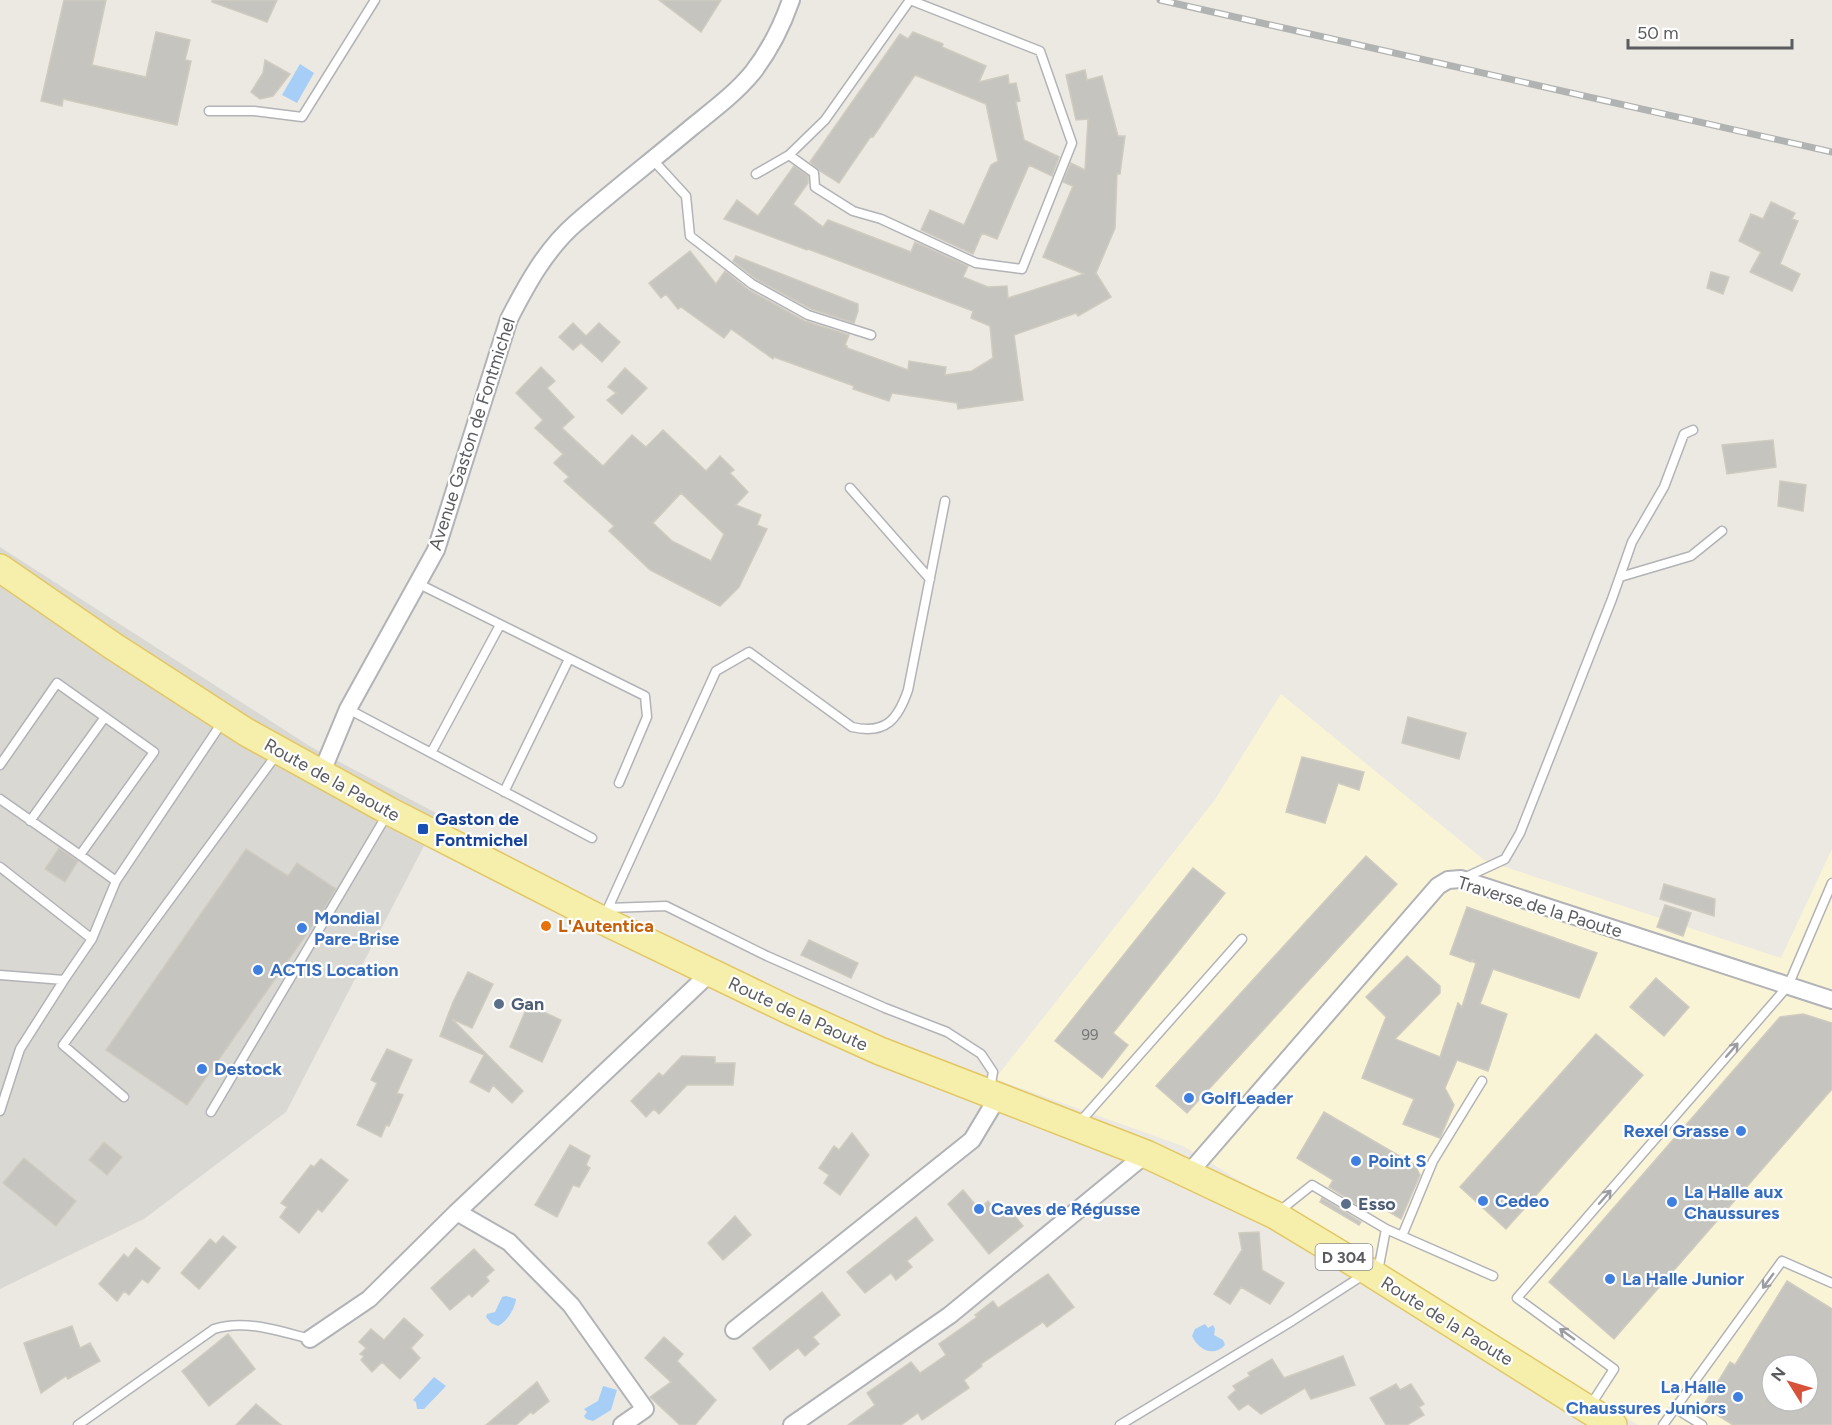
<svg xmlns="http://www.w3.org/2000/svg" width="1832" height="1425" viewBox="0 0 1832 1425" font-family="Figtree,sans-serif">
  <style>
    .commercial { fill: #faf4d7; fill-rule: evenodd }
    .industrial { fill: #dad8d3 }
    .water { fill: #a6cef6 }
    .building { fill: #c6c4be; stroke: #cfcbc0; stroke-width: 1.5; fill-rule: evenodd }
    .lines { fill: none; stroke-linecap: round; stroke-linejoin: round }
    .lane-casing { stroke: #b2b3b7; stroke-width: 11 }
    .street-casing { stroke: #b2b3b7; stroke-width: 20 }
    .primary-casing { stroke: #e2c763; stroke-width: 30 }
    .lane { stroke: #fff; stroke-width: 8 }
    .street { stroke: #fff; stroke-width: 16 }
    .primary { stroke: #f6efab; stroke-width: 27 }
    .rail-casing { stroke: #b1b2b2; stroke-width: 7 }
    .rail { stroke: #fff; stroke-width: 4.5; stroke-dasharray: 14; stroke-linecap: butt }
    .oneway { stroke: #9c9da0 }
    .transit-dot { fill: #1a4fb4; stroke: #fff; stroke-width: 2 }
    .food-dot { fill: #e8710a; stroke: #fff; stroke-width: 2 }
    .shop-dot { fill: #3f7fe0; stroke: #fff; stroke-width: 2 }
    .service-dot { fill: #5c6f8a; stroke: #fff; stroke-width: 2 }
    .labels { text-anchor: middle; stroke-width: 4.5; stroke-linejoin: round; paint-order: stroke }
    .number-label { font-size: 15px; fill: #757678 }
    .shield { fill: #fff; stroke: #8c8d90; stroke-width: 1.5 }
    .shield-label { font-size: 16px; font-weight: bold; fill: #5a5c60 }
    .street-label { font-size: 18px; fill: #5a5c60; stroke: #fff }
    .transit-label { font-size: 18px; font-weight: bold; fill: #164399; stroke: #fff; text-anchor: start }
    .shop-label { font-size: 18px; font-weight: bold; fill: #366cbe; stroke: #fff; text-anchor: start }
    .food-label { font-size: 18px; font-weight: bold; fill: #c56008; stroke: #fff; text-anchor: start }
    .service-label { font-size: 18px; font-weight: bold; fill: #4e5e75; stroke: #fff; text-anchor: start }
  </style>
  <rect width="100%" height="100%" fill="#ebe9e1"/>
  <path class="commercial" d="M1281,694L1484,860L1781,958L1832,849V1425H1638L1183,1146L995,1079L1214,801ZM1772,1365H1808V1401H1772Z"/>
  <path class="industrial" d="M0,547L311,747L440,815L286,1112L144,1219L0,1289Z"/>
  <path class="water" d="M300,64L314,73L297,103L282,95Z
    M506,1296L516,1299C515,1309 507,1321 498,1326L491,1323L486,1317L487,1314L495,1312L502,1297Z
    M1205,1324L1208,1328L1213,1325L1215,1329L1214,1335L1223,1340L1225,1345C1213,1358 1198,1349 1192,1336L1195,1329Z
    M434,1377L446,1386L424,1409H417L416,1402L413,1400Z
    M603,1386L617,1390L611,1410L593,1421L586,1419L584,1416L587,1412L584,1409L598,1401Z"/>
  <path class="building" d="M64,0H106L92,65L146,77L156,32L190,40L185,60L191,61L177,125L63,99L62,106L41,101Z
    M212,0H277L267,22L212,2Z
    M659,0H721L701,32Z
    M913,32L943,44L942,47L986,66L979,82L1008,75L1009,84L1016,83L1020,101L1016,102L1024,140L1059,157L1052,176L1029,165L997,239L982,233L973,254L921,230L930,210L964,225L991,165L998,161L986,104L915,75L873,137L871,136L839,183L820,171L810,162L900,34L908,39Z
    M265,60L290,74L273,96L260,99L251,92L263,73Z
    M1085,70L1087,80L1102,76L1118,136H1125L1120,174H1117L1115,228L1096,273L1111,297L1078,316L1076,313L1014,335L1023,400L958,409L957,403L892,393L889,401L853,389L854,386L774,357L773,359L731,329L724,338L681,307L678,309L666,294L661,298L649,283L690,251L716,284L725,271L749,290L805,321L849,335L845,345L847,346V348L908,370L909,361L946,367L945,375L972,371L993,358L990,326L971,318L973,311L808,249L807,250L724,219L737,200L758,216L794,166L808,176V183L793,204L823,227L828,220L911,252L915,242L968,266L963,277L988,287L1007,286L1008,298L1084,274L1043,257L1073,186L1063,182L1071,163L1085,170L1088,119L1076,120L1066,75Z
    M1771,202L1795,213L1792,219L1798,221L1780,264L1800,274L1792,291L1750,272L1761,252L1739,241L1751,214L1763,219Z
    M736,256L858,304V311L854,323L811,309L756,279L733,261Z
    M1711,272L1729,277L1723,294L1707,288Z
    M573,323L586,336L599,323L620,342L602,362L581,343L573,350L559,337Z
    M541,367L555,381L547,388L574,417L562,428L603,466L632,435L646,447L663,430L706,471L720,456L734,470L730,473L748,492L736,505L761,515L757,525L767,529L739,587L720,606L650,570L609,531L614,526L564,481L569,477L554,463L563,454L535,428L543,420L516,393ZM681,493L724,534L711,561L672,541L653,523Z
    M625,368L647,388L622,414L607,400L616,393L608,387Z
    M1773,440L1776,467L1727,474L1722,445Z
    M1780,481L1806,485L1803,511L1778,506Z
    M1408,717L1466,733L1459,759L1402,743Z
    M1302,757L1364,772L1359,790L1338,783L1325,823L1286,812Z
    M59,848L78,861L65,882L45,869Z
    M246,849L288,876L297,863L336,889L322,912L187,1105L106,1050Z
    M1366,856L1397,884L1187,1113L1156,1086Z
    M1193,868L1225,893L1113,1033L1128,1045L1102,1078L1055,1041Z
    M1664,884L1715,899L1714,916L1660,899Z
    M1665,905L1691,913L1683,936L1657,927Z
    M1467,907L1597,953L1579,998L1493,969L1480,1004L1507,1014L1488,1071L1457,1060L1445,1088L1454,1105L1440,1138L1403,1124L1414,1099L1362,1078L1386,1017L1366,997L1407,956L1440,986V993L1395,1039L1440,1057L1458,1003L1462,1007L1476,963L1473,962L1474,959L1471,962L1450,954Z
    M809,940L858,963L851,978L801,955Z
    M468,972L493,984L472,1028L452,1019L523,1091L512,1103L493,1085L489,1092L470,1082L484,1055L440,1036L453,1002Z
    M1656,978L1689,1007L1664,1036L1630,1007Z
    M528,1005L561,1020L542,1062L510,1047Z
    M1803,1014L1832,1023V1089L1614,1339L1549,1282L1780,1017Z
    M1596,1034L1643,1075L1506,1229L1460,1187Z
    M387,1049L412,1060L397,1093L403,1095L389,1126L386,1125L381,1137L357,1125L377,1083L371,1080Z
    M682,1056L715,1057V1063H735L733,1085H687L659,1114L654,1109L646,1117L631,1101L659,1073L663,1076Z
    M1324,1112L1415,1165L1420,1175L1401,1219L1374,1203L1368,1211L1329,1187L1333,1180L1297,1158Z
    M852,1133L869,1155L840,1195L824,1183L829,1175L819,1168L834,1146L839,1150Z
    M104,1142L122,1157L107,1175L89,1160Z
    M570,1145L590,1156L586,1165L590,1168L579,1187L573,1185L557,1217L535,1205Z
    M24,1158L76,1201L56,1226L3,1183Z
    M321,1159L348,1180L322,1212L318,1209L299,1233L280,1217L287,1207L281,1203L311,1165L314,1167Z
    M963,1190L979,1209L988,1201L1001,1216L1010,1210L1023,1226L989,1254L948,1204Z
    M1322,1198L1361,1222L1359,1225L1320,1202Z
    M735,1216L751,1235L723,1260L708,1243Z
    M916,1217L933,1240L907,1261L912,1267L896,1280L891,1273L865,1293L847,1272Z
    M1259,1232L1262,1270L1284,1283L1270,1304L1241,1287L1230,1304L1214,1294L1242,1250L1239,1233Z
    M223,1236L236,1247L199,1289L181,1273L210,1239L216,1244Z
    M136,1248L160,1268L148,1283L142,1279L129,1295L124,1291L117,1301L99,1284L124,1254L128,1258Z
    M474,1249L494,1270L486,1277L489,1281L472,1297L469,1294L450,1310L431,1288Z
    M1048,1274L1074,1307L1047,1327L1043,1322L981,1364L982,1366L964,1380L969,1388L922,1420L918,1413L901,1425H848L875,1405L867,1393L911,1362L920,1373L946,1355L939,1344L977,1317L975,1315L993,1301L998,1308Z
    M1787,1281L1832,1309V1425H1733L1703,1406L1730,1362L1735,1365ZM1772,1365H1808V1401H1772Z
    M822,1292L840,1315L813,1337L819,1344L805,1356L798,1348L770,1370L753,1348Z
    M404,1318L423,1335L411,1348L420,1358L400,1379L382,1362L372,1372L361,1360L364,1356L360,1354L366,1348L359,1342L371,1329L384,1340Z
    M72,1326L80,1348L90,1343L100,1361L68,1379L66,1376L41,1393L24,1343Z
    M228,1334L255,1369L209,1406L182,1371Z
    M664,1337L683,1354L677,1361L716,1400L695,1425H680L650,1397L671,1382L645,1358Z
    M1343,1356L1355,1385L1311,1399L1305,1388L1261,1414L1248,1404L1239,1410L1228,1397L1236,1390L1233,1386L1250,1376L1248,1373L1272,1359L1284,1378Z
    M537,1382L549,1401L533,1414L531,1412L516,1425H486Z
    M1396,1384L1400,1390L1411,1384L1424,1404L1419,1407L1424,1415L1407,1425H1386L1370,1398Z
    M256,1404L281,1425H236Z"/>
  <g class="lines">
    <defs>
      <path id="lane" d="M910,0L1040,51L1072,143L1022,269L976,263L881,219L853,211L815,187L814,173L789,155L825,120Z
        M209,111H254L302,117L375,0
        M653,160L686,196L690,236L752,284L808,315L871,335
        M756,174L789,155
        M850,488L930,579
        M1620,577L1691,556L1722,531
        M417,583L645,696L647,717L619,783
        M348,709L592,838
        M431,753L500,625
        M0,765L57,683L154,752L80,855L0,799
        M504,792L569,659
        M30,821L105,717
        M80,855L116,881L223,721
        M0,867L92,939L64,980L20,1049L0,1111
        M1464,878L1505,859L1520,833L1612,599L1632,542L1664,487L1684,434L1693,430
        M608,908L666,906L767,956L885,1008L947,1032L981,1054L993,1072L990,1089
        M604,917L716,671L749,652L852,727C886,735 898,719 908,690L945,501
        M92,939L116,881
        M0,975L64,980
        M124,1097L63,1045L277,754
        M211,1112L388,813
        M1079,1123L1242,939
        M1277,1213L1312,1185L1386,1229L1378,1271
        M1386,1229L1493,1276
        M1402,1236L1433,1161L1482,1081
        M1590,1406L1614,1369L1517,1298L1788,986L1832,883
        M1675,1408L1702,1425
        M78,1425L214,1329C245,1319 279,1331 310,1339
        M1120,1425L1292,1321L1365,1274
        M1663,1425L1782,1261L1832,1283"/>
      <path id="street" d="M321,774L348,709L436,550L509,319C527,284 546,249 576,223C614,190 654,159 692,127C713,110 736,93 753,72C770,50 782,26 791,0
        M1189,1173L1438,886L1448,880L1461,879L1832,1000
        M734,1330L972,1140L999,1095
        M310,1339L369,1299L457,1212
        M622,1425L645,1409L571,1305L509,1242L457,1212L710,973
        M792,1425L950,1315L1146,1154"/>
      <path id="primary" d="M0,568L113,646L246,732L389,811L602,920L791,1011L880,1051L1146,1154L1275,1215L1368,1271L1613,1425"/>
    </defs>
    <use href="#lane" class="lane-casing"/>
    <use href="#street" class="street-casing"/>
    <use href="#primary" class="primary-casing"/>
    <use href="#lane" class="lane"/>
    <use href="#street" class="street"/>
    <use href="#primary" class="primary"/>
    <defs>
      <path id="rail" d="M1160,0L1832,152"/>
    </defs>
    <use href="#rail" class="rail-casing"/>
    <use href="#rail" class="rail"/>
  </g>
  <defs><path id="oneway-shaft" d="M-6 0H5M1.5-3L5.5 0L1.5 3" fill="none" stroke-width="1.6" stroke-linecap="round" stroke-linejoin="round" transform="scale(1.5)"/></defs>
  <g class="oneway">
    <use href="#oneway-shaft" transform="translate(1732 1050) rotate(-49)"/>
    <use href="#oneway-shaft" transform="translate(1605 1197) rotate(-49)"/>
    <use href="#oneway-shaft" transform="translate(1768 1281) rotate(126)"/>
    <use href="#oneway-shaft" transform="translate(1567 1334) rotate(-144)"/>
  </g>
  <rect class="transit-dot" x="417" y="823" width="12" height="12" rx="3"/>
  <circle class="food-dot" cx="546" cy="926" r="6"/>
  <g class="shop-dot">
    <circle cx="302" cy="928" r="6"/>
    <circle cx="258" cy="970" r="6"/>
    <circle cx="202" cy="1069" r="6"/>
    <circle cx="1189" cy="1098" r="6"/>
    <circle cx="1741" cy="1131" r="6"/>
    <circle cx="1356" cy="1161" r="6"/>
    <circle cx="1483" cy="1201" r="6"/>
    <circle cx="1672" cy="1202" r="6"/>
    <circle cx="979" cy="1209" r="6"/>
    <circle cx="1610" cy="1279" r="6"/>
    <circle cx="1738" cy="1397" r="6"/>
  </g>
  <g class="service-dot">
    <circle cx="499" cy="1004" r="6"/>
    <circle cx="1346" cy="1204" r="6"/>
  </g>
  <g class="labels">
    <g class="number-label">
      <text x="1090" y="1040">99</text>
    </g>
    <rect class="shield" x="1315.5" y="1244" width="57" height="26" rx="4.5"/>
    <g class="shield-label">
      <text x="1344" y="1263">D 304</text>
    </g>
    <g class="street-label">
      <text transform="translate(472 434) rotate(-72)" y="6">Avenue Gaston de Fontmichel</text>
      <text transform="translate(332 780) rotate(29)" y="6">Route de la Paoute</text>
      <text transform="translate(1540 907) rotate(17)" y="6">Traverse de la Paoute</text>
      <text transform="translate(798 1014) rotate(25)" y="6">Route de la Paoute</text>
      <text transform="translate(1447 1321) rotate(32)" y="6">Route de la Paoute</text>
    </g>
    <g class="transit-label">
      <text x="435" y="825">Gaston de<tspan x="435" dy="21">Fontmichel</tspan></text>
    </g>
    <g class="shop-label">
      <text x="314" y="924">Mondial<tspan x="314" dy="21">Pare-Brise</tspan></text>
      <text x="270" y="976">ACTIS Location</text>
      <text x="214" y="1075">Destock</text>
      <text x="1201" y="1104">GolfLeader</text>
      <text x="1729" y="1137" text-anchor="end">Rexel Grasse</text>
      <text x="1368" y="1167">Point S</text>
      <text x="1684" y="1198">La Halle aux<tspan x="1684" dy="21">Chaussures</tspan></text>
      <text x="1495" y="1207">Cedeo</text>
      <text x="991" y="1215">Caves de Régusse</text>
      <text x="1622" y="1285">La Halle Junior</text>
      <text x="1726" y="1393" text-anchor="end">La Halle<tspan x="1726" dy="21">Chaussures Juniors</tspan></text>
    </g>
    <g class="food-label">
      <text x="558" y="932">L'Autentica</text>
    </g>
    <g class="service-label">
      <text x="511" y="1010">Gan</text>
      <text x="1358" y="1210">Esso</text>
    </g>
  </g>
  <g transform="translate(1790 1383) rotate(307)"><circle r="28" fill="#ffffff" stroke="#bdbebf" stroke-width="1.5"/>
  <path d="M0-4.5L10 22L0 15L-10 22Z" fill="#d7513b"/>
  <text y="-9" font-size="16" font-weight="bold" text-anchor="middle" fill="#5a5c60">N</text>
  </g>
  <path d="M1628 39v9h164v-9" fill="none" stroke="#5a5c60" stroke-width="3"/>
  <text x="1637" y="39" font-size="18" fill="#5a5c60" stroke="#ffffff" stroke-width="4.5" paint-order="stroke">50 m</text>
</svg>
